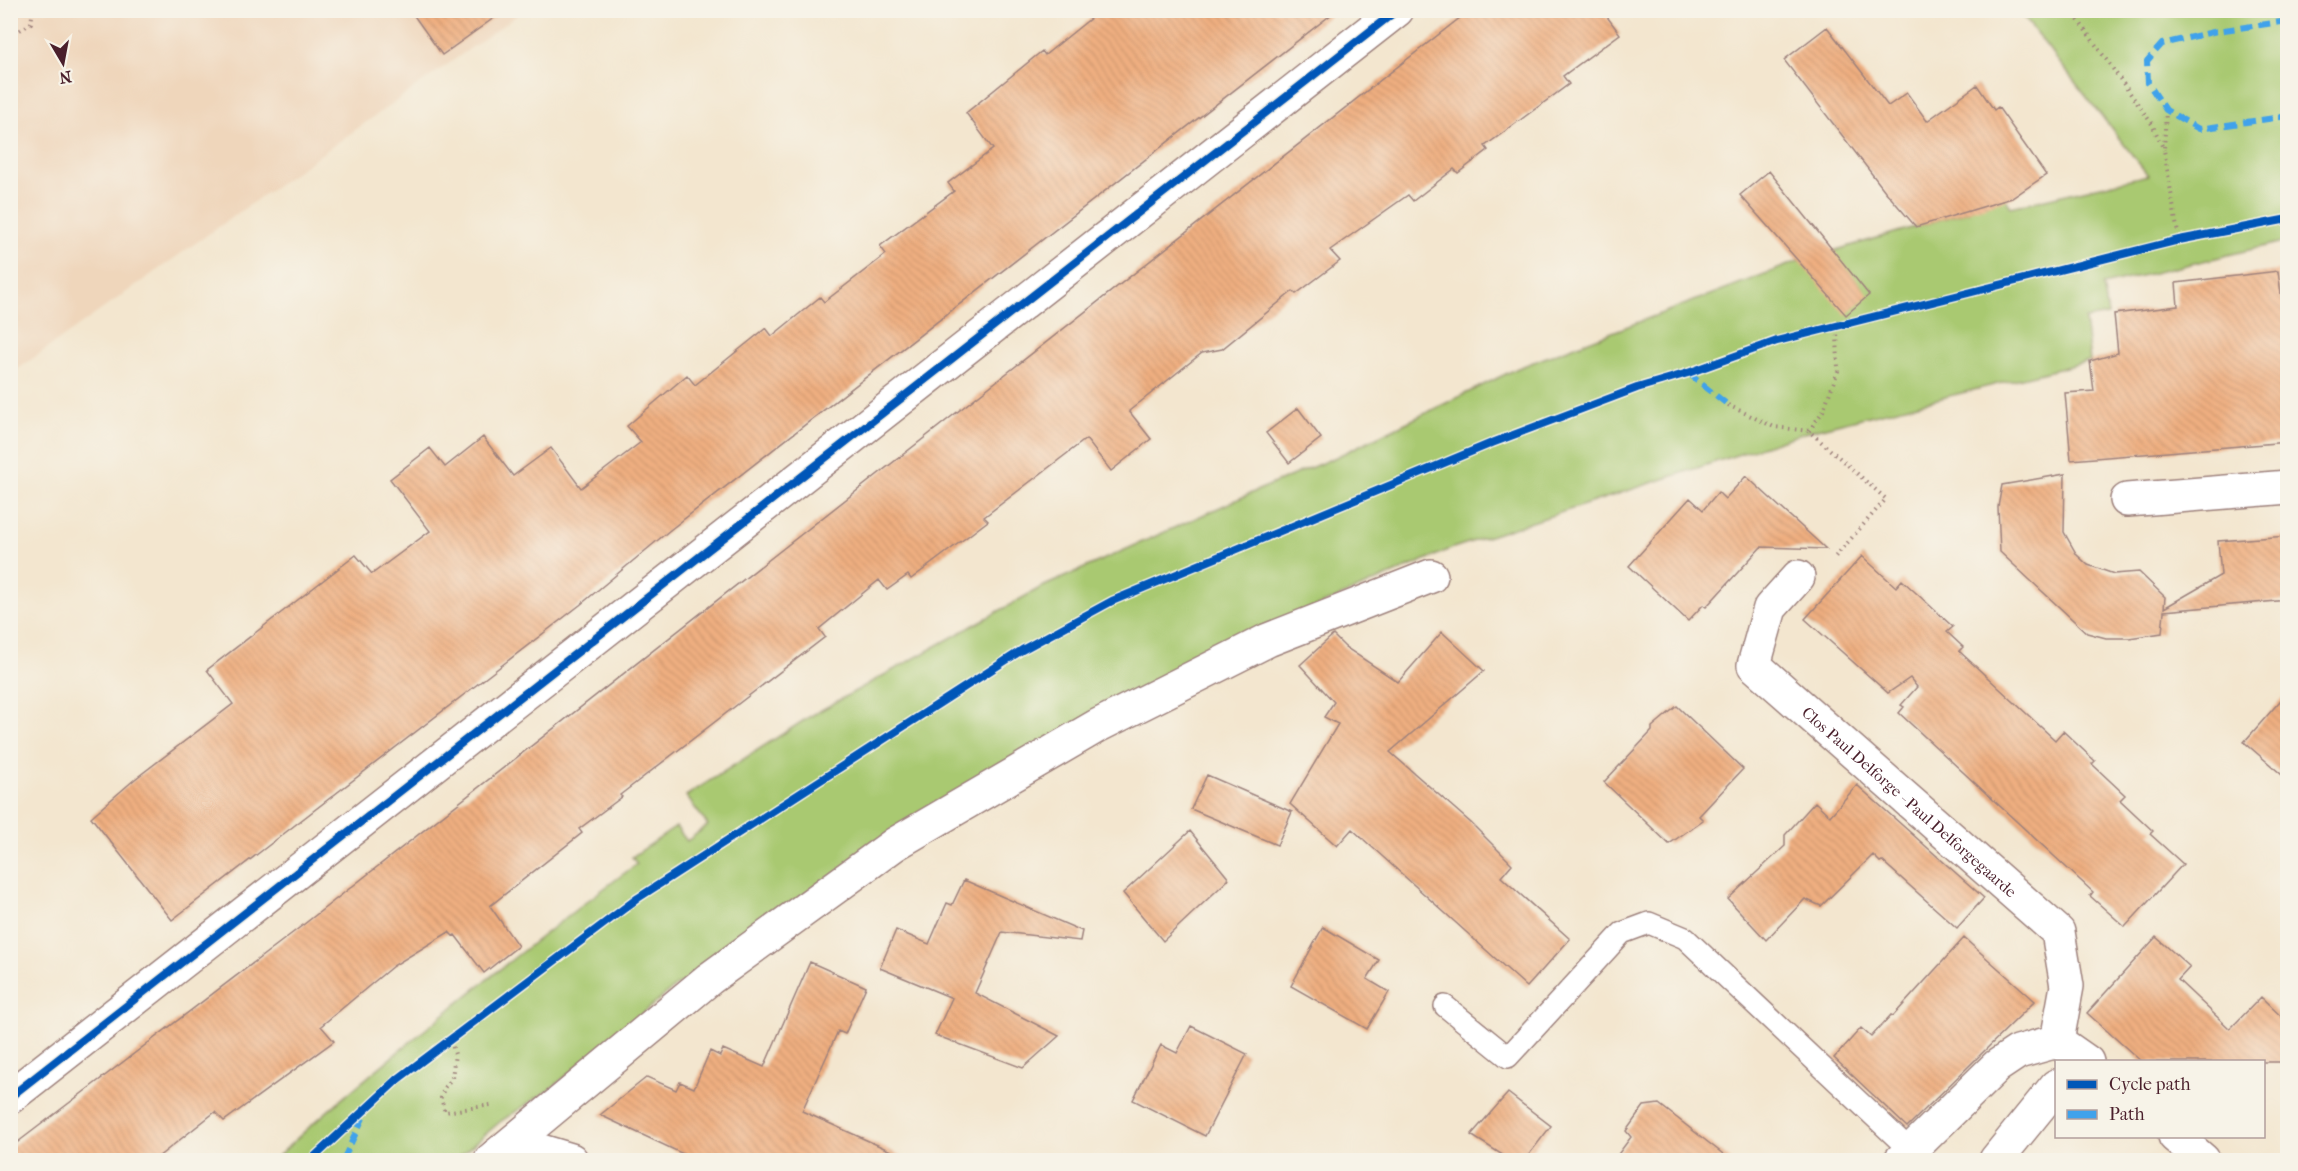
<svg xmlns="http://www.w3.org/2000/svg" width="2298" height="1171" viewBox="0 0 2298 1171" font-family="'IM FELL French Canon',serif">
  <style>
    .built { fill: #efd6bb }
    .park { fill: #a9c971; stroke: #7a744e; stroke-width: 1.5 }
    .building { fill: url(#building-back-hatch) }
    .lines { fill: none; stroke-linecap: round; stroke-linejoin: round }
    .service-casing { stroke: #9e827d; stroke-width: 24 }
    .minor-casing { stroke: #9e827d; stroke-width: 36 }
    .path { stroke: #9e827d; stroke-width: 4; stroke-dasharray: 1.5 4.5; stroke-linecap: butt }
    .service { stroke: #fff; stroke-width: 21 }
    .minor { stroke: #fff; stroke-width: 33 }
    .quiet { stroke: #40a2eb; stroke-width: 6; stroke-dasharray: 12 6; stroke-linecap: butt }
    .cycleway-casing { stroke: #f7f3e8; stroke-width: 11 }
    .cycleway { stroke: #0057b8; stroke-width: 8 }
    .labels { text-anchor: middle; stroke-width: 4.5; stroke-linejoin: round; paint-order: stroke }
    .street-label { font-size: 16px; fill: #4a1f2b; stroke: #f7f3e8 }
  </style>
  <defs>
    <pattern id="building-back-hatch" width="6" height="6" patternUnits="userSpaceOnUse" patternTransform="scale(1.5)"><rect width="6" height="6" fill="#efaf80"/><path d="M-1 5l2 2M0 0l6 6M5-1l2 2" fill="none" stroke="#ce966f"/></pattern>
  </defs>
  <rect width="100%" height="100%" fill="#f7f3e8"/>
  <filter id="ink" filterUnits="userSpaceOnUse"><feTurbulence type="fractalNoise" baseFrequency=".0167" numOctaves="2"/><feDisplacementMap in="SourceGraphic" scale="12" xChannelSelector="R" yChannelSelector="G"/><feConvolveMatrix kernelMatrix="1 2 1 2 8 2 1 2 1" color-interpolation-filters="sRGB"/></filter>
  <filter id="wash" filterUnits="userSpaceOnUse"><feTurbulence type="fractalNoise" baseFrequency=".008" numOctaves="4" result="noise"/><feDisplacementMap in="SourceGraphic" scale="24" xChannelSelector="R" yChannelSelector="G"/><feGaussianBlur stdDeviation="1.35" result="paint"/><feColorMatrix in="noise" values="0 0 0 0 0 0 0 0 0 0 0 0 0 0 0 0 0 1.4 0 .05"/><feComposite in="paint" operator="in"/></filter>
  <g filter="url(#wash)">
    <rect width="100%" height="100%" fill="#f3e6cf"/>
    <path class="built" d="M11,11H523L11,374Z"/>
    <path class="park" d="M2019,11H2287V241L2103,285L2108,315L2085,319L2090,361L1813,430L1453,548L1272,626L676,986L549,1090L501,1121L455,1160H274C328,1108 386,1062 443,1015C507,963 571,912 637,864L632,857L676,827L687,841L708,825L686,796L809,717L1040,588L1256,491L1336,457L1518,368L1799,261L1969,211L1998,188L2011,207L2148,175Z"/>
    <g id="blocks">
      <path class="building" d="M410,10H505L442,55Z
        M1101,10H1337L670,530L580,605L172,920L91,817L135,779L233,704L207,670L356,555L372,574L430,531L390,479L430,448L445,467L483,437L513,476L551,448L581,488L641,442L627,426L687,375L695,385L766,328L772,336L820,297L824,302L886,254L880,246L954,191L948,183L993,149L966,113L1042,51L1045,55Z
        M1470,10H1602L1620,34L1563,76L1569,84L1485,146L1488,150L1458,173L1454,169L1413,201L1408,195L1330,250L1340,261L1296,294L1293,291L1222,349L1202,353L1129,411L1151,439L1111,471L1086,439L984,517L988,521L911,579L908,575L887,590L879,580L819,629L825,637L620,795L622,797L579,829L582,833L490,906L518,946L484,973L455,935L453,936L449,932L393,966L321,1026L334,1041L224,1121L215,1112L153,1161H10V1148L303,925Z
        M1827,27L1888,106L1907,93L1927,121L1977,85L1994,110L1998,107L2046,175L2012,198L1916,227L1885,191L1784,60Z
        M1769,171L1869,295L1846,315L1740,195Z
        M2278,271L2281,294H2288V442L2071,460L2065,393L2094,391L2090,361L2118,353L2114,314L2178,306L2176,283Z
        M1298,408L1321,438L1289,463L1266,433Z
        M2065,474L2064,532L2077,555L2088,565L2114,574L2139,572L2165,597L2164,608L2221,575L2218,541L2288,536V600L2164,611L2162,633L2129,638H2106L2087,633L2000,552L1998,507L2002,485Z
        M1746,476L1826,549L1761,547L1706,607L1703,605L1688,621L1629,566L1690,498L1703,510L1718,492L1725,499Z
        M1862,556L1896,587L1902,580L1953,627L1947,632L1963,647L1959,651L2055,740L2063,731L2095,761L2092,764L2125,795L2120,800L2153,831L2150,834L2183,864L2125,927L2090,896L2093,892L1899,713L1904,707L1901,705L1917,687L1910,678L1888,693L1805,619Z
        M1442,632L1484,671L1390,752L1471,823L1512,864L1501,877L1570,939L1527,987L1352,829L1337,846L1290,804L1338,724L1324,717L1334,702L1300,665L1333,635L1345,647L1398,682Z
        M2288,692V780L2244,742Z
        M1677,706L1743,769L1699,816L1703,820L1669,844L1604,782L1652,731V727Z
        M1207,775L1292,812L1277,845L1191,809Z
        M1857,785L1984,898L1957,928L1882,861L1880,862L1873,855L1821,906L1805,899L1766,940L1728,899L1785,846V835L1815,802L1830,816Z
        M1190,831L1229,879L1163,941L1123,893Z
        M964,880L1082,931L1080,941L1002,932L975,993L1059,1036L1023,1068L935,1035L952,998L880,968L896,930L929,944L947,903L952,905Z
        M1323,927L1379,960L1367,979L1389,992L1367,1029L1291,986Z
        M2156,937L2190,967L2178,980L2230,1029L2261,997L2288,1023V1062H2142L2087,1013Z
        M1964,938L2035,1001L1907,1127L1834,1058L1861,1028L1871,1037L1891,1015L1893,1016Z
        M810,962L866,987L845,1034L838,1031L802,1111L913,1161H698L600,1115L647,1077L676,1090L680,1082L694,1088L710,1051L720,1056L723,1049L764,1067Z
        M1191,1026L1247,1054L1205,1136L1133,1100L1161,1045L1177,1053Z
        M1508,1093L1551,1126L1524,1161H1512L1471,1135Z
        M1659,1104L1732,1161H1613L1631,1137L1626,1131L1644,1106Z"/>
    </g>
  </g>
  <g filter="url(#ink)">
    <use href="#blocks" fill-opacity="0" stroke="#9e827d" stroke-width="1.5"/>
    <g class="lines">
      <defs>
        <path id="service" d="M1445,1006L1508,1057L1622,933L1649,923L1685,938L1910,1150"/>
        <g id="minor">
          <path d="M2127,500L2288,487"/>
          <path id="s1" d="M1798,577L1770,608L1754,665L2058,932L2067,986L2057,1041"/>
          <path d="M10,1097L1397,10"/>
          <path d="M2175,1136L2203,1160"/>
          <path d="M497,1155L541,1151L571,1160"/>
          <path d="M491,1160L709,979L895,844L1097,726L1268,640L1431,576"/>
          <path d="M1901,1160L1997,1066L2018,1052L2057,1041L2087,1062"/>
          <path d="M1996,1160L2056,1086"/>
        </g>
      </defs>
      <use href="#service" class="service-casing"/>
      <use href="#minor" class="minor-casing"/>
      <path class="path" d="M2071,10L2152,124L2164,150
        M10,37L31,23L33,10
        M2166,110L2164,150L2179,240
        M1728,405L1774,427L1809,431L1886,499L1834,558
        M1809,431L1823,411L1838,371L1837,328
        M451,1041L455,1054L452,1078L444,1088L441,1098L445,1112L491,1105"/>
      <use href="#service" class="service"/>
      <use href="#minor" class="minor"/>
      <path class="quiet" d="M2288,21L2217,31L2162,44L2147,61L2148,83L2166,110L2199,129L2288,116
        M1688,373L1728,405
        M343,1160L363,1118"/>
      <defs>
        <path id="cycleway" d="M10,1097L1397,10
          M311,1160L398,1079L638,898L1022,650L1112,601L1492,443L1637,388L1688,373L1777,341L2179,240L2288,219"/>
      </defs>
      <use href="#cycleway" class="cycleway-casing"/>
      <use href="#cycleway" class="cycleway"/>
    </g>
  </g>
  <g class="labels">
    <g class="street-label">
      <text dy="6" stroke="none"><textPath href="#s1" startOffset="308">Clos Paul Delforge - Paul Delforgegaarde</textPath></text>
    </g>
  </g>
  <rect width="2298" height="1171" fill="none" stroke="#f7f3e8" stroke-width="36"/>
  <rect x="2055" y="1060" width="210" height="78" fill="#f7f3e8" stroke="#b29e9c" stroke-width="1.5"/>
  <rect x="2067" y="1080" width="30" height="9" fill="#0057b8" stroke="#b29e9c" stroke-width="1.5"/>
  <text x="2109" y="1090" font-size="18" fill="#4a1f2b">Cycle path</text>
  <rect x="2067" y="1110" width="30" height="9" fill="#40a2eb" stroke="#b29e9c" stroke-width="1.5"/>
  <text x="2109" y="1120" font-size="18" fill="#4a1f2b">Path</text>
  <g transform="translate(63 63) rotate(170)" stroke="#f7f3e8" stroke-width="4.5" paint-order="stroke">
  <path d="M0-4.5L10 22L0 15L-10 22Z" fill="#4a1f2b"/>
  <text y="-9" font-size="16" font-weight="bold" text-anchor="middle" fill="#4a1f2b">N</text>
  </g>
</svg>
